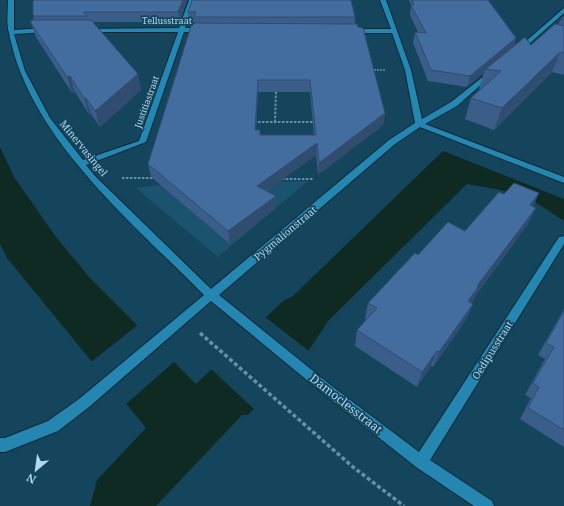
<svg xmlns="http://www.w3.org/2000/svg" width="564" height="506" viewBox="0 0 564 506" font-family="'Noto Serif',serif">
  <style>
    .built { fill: #1b526d }
    .water { fill: #0e2a23 }
    .pier { fill: #14455d }
    .lines { fill: none; stroke-linecap: round; stroke-linejoin: round }
    .minor-casing { stroke: #0d2938; stroke-width: 2 }
    .path-far2 { stroke: #6491a9; stroke-width: 1.5; stroke-dasharray: 2 1; stroke-linecap: butt }
    .path-far1 { stroke: #6491a9; stroke-width: 2; stroke-dasharray: 2.5 1.5; stroke-linecap: butt }
    .path { stroke: #6491a9; stroke-width: 3.5; stroke-dasharray: 4 2.5; stroke-linecap: butt }
    .minor { fill: #2686b2; fill-rule: evenodd }
    .wall { fill: #3a5e89; fill-rule: evenodd }
    .shaded-wall { fill: #304c6f }
    .building { fill: #446d9f; stroke: #304c6f; fill-rule: evenodd }
    .labels { text-anchor: middle; stroke-width: 3.5; stroke-linejoin: round; paint-order: stroke }
    .far-street-label { font-size: 9px; fill: #b0d9f1; stroke: #14455d }
    .street-label { font-size: 10px; fill: #b0d9f1; stroke: #14455d }
    .near-street-label { font-size: 12px; fill: #b0d9f1; stroke: #14455d }
  </style>
  <rect width="100%" height="100%" fill="#14455d"/>
  <path class="built" d="M308,181L218,257L136,188L165,184Z"/>
  <path class="water" d="M0,147L14,177L56,237L90,278L196,384L283,301L293,296L443,151L564,199V221L535,202L501,190L467,184L329,320L309,350L248,415H242L156,506H90L97,480L146,428L7,258L0,244Z"/>
  <path class="pier" d="M264,316L310,352L255,410L210,368Z
    M139,324L175,361L125,405L90,363Z"/>
  <g class="lines">
    <defs>
      <path id="minor" d="M8,0H14V30L47,28L50,30L47,32L14,34L25,71L50,118L83,160L139,141L178,32H87L84,30L85,29L179,28L189,0H195L185,28H203L206,30L203,32H184L146,142L86,165L95,176L211,289L389,140L415,123L405,70L392,33H351L348,31L351,29H391L380,0H386L411,70L422,119L451,102L489,72H493V74L457,106L425,124L564,177V183L420,127L395,144L219,295L333,387L419,452L559,237L564,236V244L430,460L492,501L494,506H474L416,467L325,395L211,301L89,407L58,431L5,452H0V438H5L48,421L79,399L204,295C132,222 29,138 9,33C6,23 8,11 8,0Z
        M564,8V13L521,51H517V49Z"/>
    </defs>
    <use href="#minor" class="minor-casing"/>
    <path class="path-far2" d="M371,70H386"/>
    <path class="path-far1" d="M254,122H315
      M275,122L276,90
      M122,178H153
      M282,179H313"/>
    <path class="path" d="M200,333L353,467L404,506"/>
    <use href="#minor" class="minor"/>
  </g>
  <path class="wall" d="M187,0L180,22H93L138,74L141,90L100,127L91,114H89L75,92L72,93L36,37L31,23L34,20L33,16Z
    M409,0H488L516,38L514,46L531,45L558,25L561,19L564,16V75L552,72L494,130L465,119L471,98L481,89H479L484,72L467,87L428,81L413,43L415,32H418L410,15L411,5Z
    M188,12L355,17V24L385,113L383,125L318,175L316,155L267,191L276,208L230,244L151,177L148,164L195,23V22H189ZM258,92H310L314,135H260V130H256Z
    M539,193L533,206L528,224L476,295L471,303L473,304L466,320L433,367L431,366L417,387L355,346L357,330L367,320L365,319L368,303L418,255L465,231L504,194Z
    M564,309V447L520,419L531,398L525,395L545,359L538,355Z"/>
  <path class="shaded-wall" d="M183,0H187L180,22L178,12Z
    M516,38L513,49L486,69L484,72L467,87L470,76Z
    M560,52L552,72L494,130L502,108Z
    M138,74L141,90L100,127L95,111Z
    M70,76L75,92L72,93L67,77Z
    M258,80V92L255,143V130Z
    M84,98H86L91,114H89Z
    M385,113L383,125L318,175L319,163Z
    M317,143L316,155L258,198L257,186Z
    M539,193L532,209L530,205Z
    M276,196V208L230,244L228,231Z
    M536,208L528,224L476,295L472,302L462,317L468,301L477,286Z
    M473,304L466,320L433,367L439,352Z
    M437,351L431,366L417,387L422,372Z"/>
  <path class="building" d="M33,0H183L178,12H83L87,16H33Z
    M192,0H351L355,17H194L196,12H188Z
    M412,0H488L516,38L470,76L431,70L415,32L426,33L411,5H414Z
    M564,16V20L561,19Z
    M31,20H91L138,74L95,111L86,98H84L70,76L67,77L31,23Z
    M192,23L357,24L358,27L363,28L385,113L319,163L317,143L257,186L276,196L228,231L148,164ZM258,80H310L316,135H260V130H255Z
    M555,24L564,26V53L560,52L502,108L471,98L501,71L486,69L525,37L531,45Z
    M514,183L539,193L530,205L536,208L477,286H479L468,301L473,304L439,352L437,351L422,372L357,330L377,308L368,303L415,253L418,255L448,222L465,231L499,192L504,194Z
    M564,311V430L528,408L539,387L533,383L554,347L546,343Z"/>
  <g class="labels">
    <g class="far-street-label">
      <text x="167" y="24">Tellusstraat</text>
      <text transform="translate(147 102) rotate(-70)" y="3">Justitiastraat</text>
    </g>
    <g class="street-label">
      <text transform="translate(84 148) rotate(51)" y="4">Minervasingel</text>
      <text transform="translate(285 233) rotate(-40)" y="4">Pygmalionstraat</text>
      <text transform="translate(492 350) rotate(-58)" y="4">Oedipusstraat</text>
    </g>
    <g class="near-street-label">
      <text transform="translate(346 404) rotate(38)" y="4">Damoclesstraat</text>
    </g>
  </g>
  <g transform="translate(36 470) rotate(209)" stroke="#14455d" stroke-width="3" paint-order="stroke">
  <path d="M0-3L7 15L0 10L-7 15Z" fill="#b0d9f1"/>
  <text y="-6" font-size="11" font-weight="bold" text-anchor="middle" fill="#b0d9f1">N</text>
  </g>
</svg>
